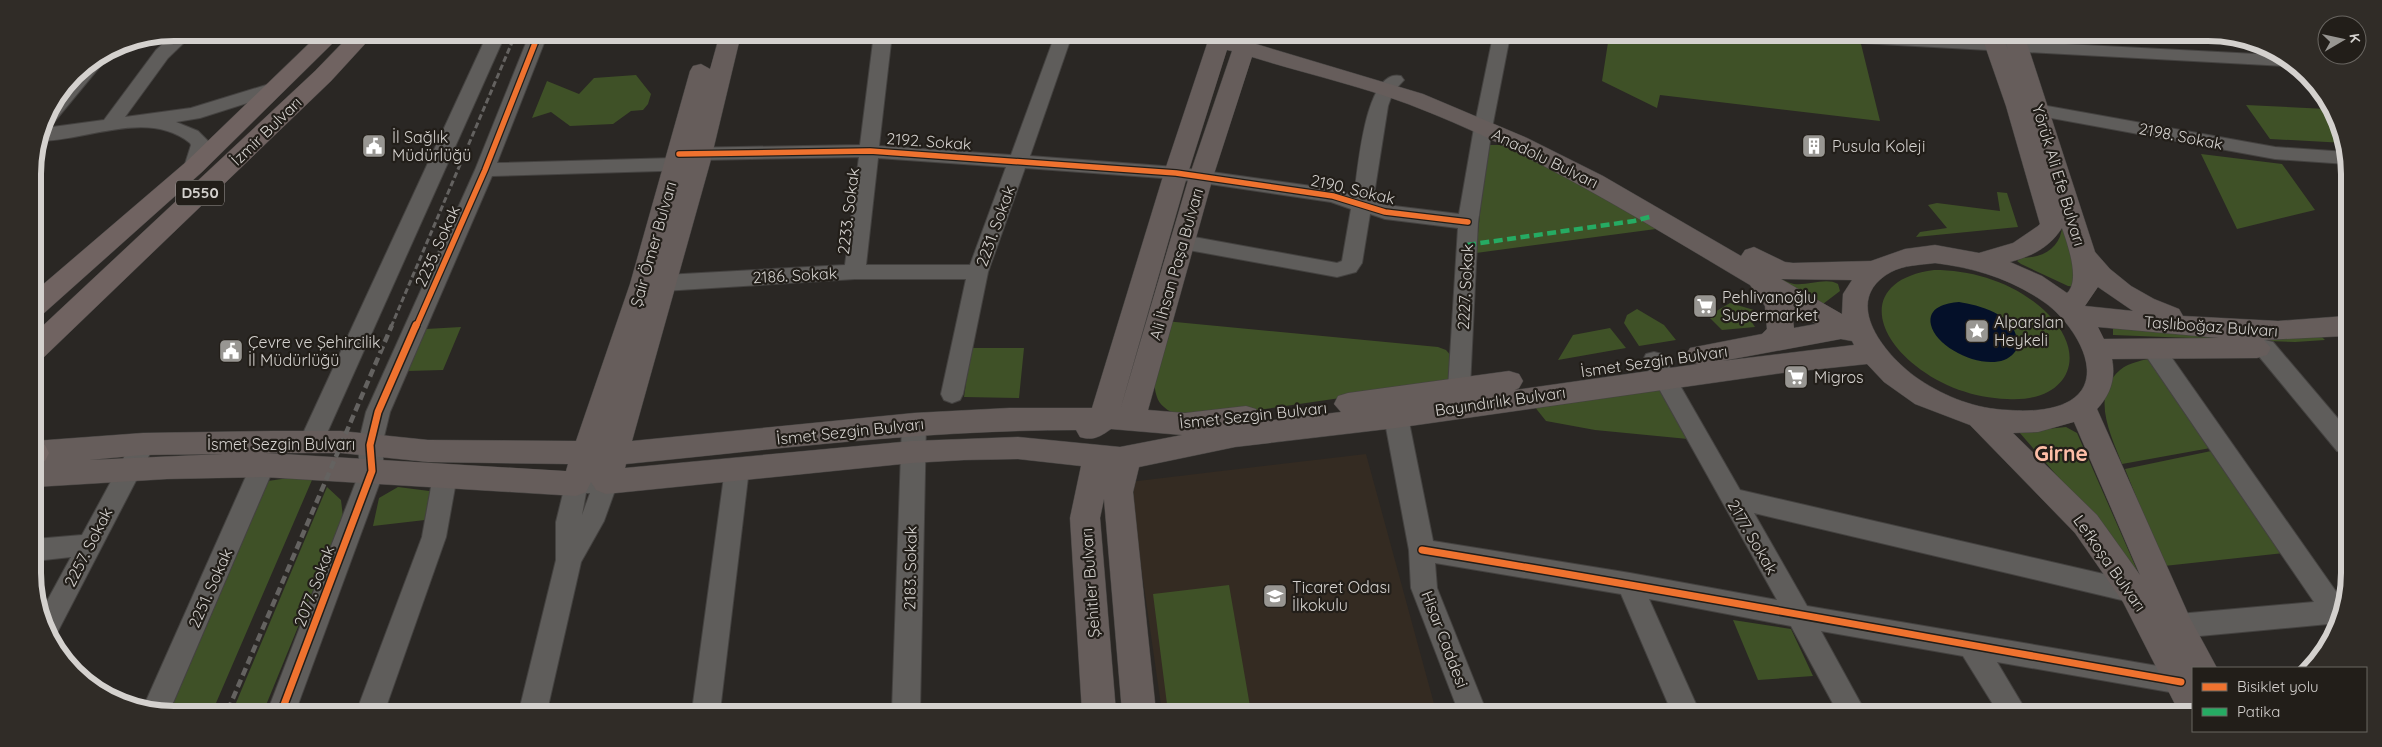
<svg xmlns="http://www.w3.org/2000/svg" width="2382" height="747" viewBox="0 0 2382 747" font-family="Quicksand,sans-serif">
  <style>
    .built { fill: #342b22 }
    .green { fill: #3f5127 }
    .water { fill: #041029 }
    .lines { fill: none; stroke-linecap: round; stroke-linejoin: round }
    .minor-casing { stroke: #444240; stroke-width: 2 }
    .major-casing { stroke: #444240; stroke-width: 1 }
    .highway-casing { stroke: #444240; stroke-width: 1 }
    .minor { fill: #5f5d5b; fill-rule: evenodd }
    .major { fill: #665d5b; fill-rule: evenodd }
    .highway { fill: #706361; fill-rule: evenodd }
    .rail-far1 { stroke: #646260; stroke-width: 3; stroke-dasharray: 6 3; stroke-linecap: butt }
    .rail { stroke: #646260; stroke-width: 4.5; stroke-dasharray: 8 4.5; stroke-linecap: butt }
    .quiet { stroke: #26ab63; stroke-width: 4.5; stroke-dasharray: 9 4.5; stroke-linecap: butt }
    .cycleway-far1-casing { stroke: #221e19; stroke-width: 8 }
    .cycleway-casing { stroke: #221e19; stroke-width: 10 }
    .cycleway-far1 { stroke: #ef722f; stroke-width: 5.5 }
    .cycleway { stroke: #ef722f; stroke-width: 7 }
    .labels { text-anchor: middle; stroke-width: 4.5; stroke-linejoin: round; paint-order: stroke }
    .shield { fill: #221e19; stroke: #9f9b98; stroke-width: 1 }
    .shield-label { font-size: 15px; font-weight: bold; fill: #d4d1ce }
    .street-label { font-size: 16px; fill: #d4d1ce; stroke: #221e19 }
    .poi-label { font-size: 16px; fill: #d4d1ce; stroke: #221e19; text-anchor: start }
    .district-label { font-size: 21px; font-weight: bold; fill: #febea7; stroke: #221e19 }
    .rim { fill: none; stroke: #d4d1ce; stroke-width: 6 }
  </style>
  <rect width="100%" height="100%" fill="#2a2724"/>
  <path class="built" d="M1366,454L1436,711L1162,712L1129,482Z"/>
  <path class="green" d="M547,34V33L634,34L629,36L553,38Z
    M1609,36H1704L1861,44L1880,121L1660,95L1657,108L1602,81Z
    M636,75L651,94L648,104L643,110L631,111L613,124L570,126L551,112L532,118L547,81L579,94L594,78Z
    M2246,105L2327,109L2345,143L2270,139Z
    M1489,145H1504L1524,150L1656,229L1476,253L1486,154Z
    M2201,154L2282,164L2315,210L2237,229Z
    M1997,192L2007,193L2018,227L1916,237L1920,232L1947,228L1928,205L1937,203L2000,211Z
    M2062,227H2067L2077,287L2068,286L2021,264L2017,261C2023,256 2030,258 2037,256C2052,252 2061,241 2062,227Z
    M1934,270C1975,270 2018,284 2048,314C2091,358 2066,403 2007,399C1974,398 1941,386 1916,366C1869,329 1866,279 1934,270Z
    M1772,274C1779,277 1787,283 1794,284C1808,286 1826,277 1838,284L1840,291L1823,304Z
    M1730,303L1754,310L1749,318L1755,327L1722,330L1708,316Z
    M1637,309L1664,325L1676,340L1639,346L1624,323L1627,315Z
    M1165,321L1438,347L1446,350L1453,358L1450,382L1197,419C1186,416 1172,415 1164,407C1144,391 1161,343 1165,321Z
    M2113,322L2319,334L2325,340L2295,342L2113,335Z
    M461,327L443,370L407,371L426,329Z
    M1610,328L1626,348L1558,360L1573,335Z
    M971,348H1024L1019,398L964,397Z
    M2156,357L2216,447L2122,464C2111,435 2090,396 2120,370C2129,362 2145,360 2156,357Z
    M1655,390L1665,392L1688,439L1595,430L1546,421L1534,406Z
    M2066,427L2077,433L2148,595L2100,525L2019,432Z
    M2216,450L2284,553L2164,566L2125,469Z
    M295,477L312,480L213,710H163L268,481Z
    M327,487L341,500L343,517L264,710H233Z
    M398,487L437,492L425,520L373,526L379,498Z
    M1229,585L1251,712H1168L1153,594Z
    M1733,620L1791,629L1813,676L1758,680Z"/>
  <path class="water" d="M1959,302C1979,305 2013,314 2017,339C2018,344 2018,349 2014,353C1995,376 1937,351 1931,325C1927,307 1946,303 1959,302Z"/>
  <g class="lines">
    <defs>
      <path id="minor" d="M175,33H194L168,58L125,117L191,108L276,82L282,84L285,88L282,92L200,118L176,122L198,131L211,144L201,171L194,173L187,171L184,167L191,145L190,143C147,109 88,141 39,141L43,120L71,78L104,54L107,58L50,127L45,128L104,120L156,50Z
        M488,33H506L323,442L319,449L311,451L303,449L299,442Z
        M530,33H548L497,163L675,158L672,154L675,150L682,148L860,145L874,34H892L879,146L1011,155L1055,35H1072L1030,156L1176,167L1333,189L1354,196C1358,171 1365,67 1401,76L1404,80L1393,92L1388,106L1373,201L1386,205L1459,214L1474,128L1493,36H1510L1492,128L1478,222L1470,388L1467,394L1459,397L1451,394L1448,388L1458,228L1385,219L1370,214L1362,263L1356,272L1337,277L1183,249L1176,247L1173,242L1176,237L1183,235L1337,263L1342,261L1351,209L1331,202L1176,179L1025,168L988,272L963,394L960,400L952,403L944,400L941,394L966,279H855L647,292L640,289L636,284L640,279L647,276L845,265L859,157L701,160L704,164L701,168L694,170L492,176L390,412L382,445L384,471L296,710H268L360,471L358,445L366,412L475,170ZM878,158L1006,167L970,265H866Z
        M1815,36L1931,37L2275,55L2291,65L2285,66L1824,41L1818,40Z
        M2020,101L2275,147L2347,152V164L2275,159L2013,111L2011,107L2013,103Z
        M2152,339L2160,341L2342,600H2345V609L2339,623L2178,638L2169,634L2165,626L2169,618L2178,614L2314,602L2144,353L2141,347L2144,341Z
        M2265,340L2273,342L2346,428L2345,453L2337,451L2257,354L2254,348L2257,342Z
        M1654,352L1662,354L1740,490L2134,581L2143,584L2147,592L2143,600L2134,603L1754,513L1807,606L2181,670L2191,673L2193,679L2191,691L2181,694L1997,662L2028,714H1999L1963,656L1821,631L1866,713H1838L1791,626L1649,599L1700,713H1672L1621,594L1435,563L1437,588L1487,713H1459L1411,588L1409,550L1384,417L1388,411L1396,408L1404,411L1408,417L1433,541L1630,573L1777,600L1643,360L1646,354Z
        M914,415L922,418L926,424L920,711H892L902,424L906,418Z
        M143,435L151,437L155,444L57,633L53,635L41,612L71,557L35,561V539L82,535L135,437Z
        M263,455L271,458L275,465L170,710H142L251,465L255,458Z
        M737,459L745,462L749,469L720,711H692L725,469L729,462Z
        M445,466L454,469L457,476L446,537L385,710H357L422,537L433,476L436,469Z
        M606,472L615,475L618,482L604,521L581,562L547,711H519L556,560V522L567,477L576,474ZM586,493H590L582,515Z"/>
      <path id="major" d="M720,34H741L710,163L632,441L914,413L1009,408H1092L1164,173L1207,44L1193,40L1190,35H1232L1231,37L1236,39L1237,35H1259L1256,44L1423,94L1527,138L1603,176L1741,256L1745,250L1754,247L1785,262L1793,263L1871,261L1905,249L1935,245L1979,253L2013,243L2038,226L2040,224L2006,106L1982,37H2003L2008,50L2005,37H2025L2095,252L2110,269L2131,286L2154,299L2179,309L2183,316L2278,321L2346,316V336L2264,340L2271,348L2267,355L2257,358L2112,359C2116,379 2110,395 2097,409L2190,618L2217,668H2193V714H2180L2123,602L2075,533L1970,425L1915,404L1884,382L1867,364L1782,373L1396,428L1235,447L1139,467L1133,492L1156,712H1122L1104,499L1100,518L1116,712H1082L1070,518L1081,466L1018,459L964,460L912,463L606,494L596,490L591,482L586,492L576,496L263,477L167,479L35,487L34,441L143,433L273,431H341L428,440L576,441L630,284L690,71L693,66L701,64L710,69ZM1227,50L1232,51L1189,177L1121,407L1188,173ZM1252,57C1303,73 1357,85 1408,104C1529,150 1639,219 1750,285L1765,306L1767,329L1762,334L1690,348L1686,355L1690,362L1698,364L1515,390L1519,388L1523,381L1519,374L1509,371L1348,393L1338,396L1334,404L1341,412L1257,422L1260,417L1256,409L1246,406L1185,413L1148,410L1213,177ZM2062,228C2067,243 2081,280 2067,293L2042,276L2010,262C2032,256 2049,248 2062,228ZM1935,263C1975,268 2011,279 2044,302C2066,317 2097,358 2084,386C2072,411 2031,412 2008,410C1976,409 1946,397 1920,380C1887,358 1838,301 1891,272C1904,265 1920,265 1935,263ZM1781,279L1852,280L1843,294L1842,314ZM2098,287L2133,311L2085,306ZM1792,310L1816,324L1794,328ZM2098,327L2219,338L2104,339ZM1841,339L1852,341L1854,345L1722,361ZM2074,422L2140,575L2097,515L2013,433L2038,432ZM1111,429L1182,435L1120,447L1018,437L912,441L625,468L626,464C776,449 925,430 1076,430L1080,437C1093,441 1100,437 1111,429ZM266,453H341L428,462L568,464L566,471ZM223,454L89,460L143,455Z"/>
      <path id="highway" d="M320,33H343L202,172L43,314L34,316L33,293L186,162Z
        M352,33H375L331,81L44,357L34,360V334L315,71Z
        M34,441L45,445L49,453L45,461L35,465Z"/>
    </defs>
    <use href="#minor" class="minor-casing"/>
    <use href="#major" class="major-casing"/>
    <use href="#highway" class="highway-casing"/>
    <use href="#minor" class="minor"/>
    <use href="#major" class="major"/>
    <use href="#highway" class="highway"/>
    <path class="rail-far1" d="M391,327L516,33"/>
    <path class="rail" d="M228,710L392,325"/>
    <path class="quiet" d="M1467,245L1634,221L1653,216"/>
    <defs>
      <path id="cycleway-far1" d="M679,154L870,151L1176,173L1333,196L1385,212L1468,222
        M416,327L485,170L539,33"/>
      <path id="cycleway" d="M1422,550C1675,591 1928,638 2181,682
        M282,710L372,471L370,445L378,412L416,325"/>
    </defs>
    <use href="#cycleway-far1" class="cycleway-far1-casing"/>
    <use href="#cycleway" class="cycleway-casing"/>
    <use href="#cycleway-far1" class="cycleway-far1"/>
    <use href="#cycleway" class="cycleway"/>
  </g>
  <defs>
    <symbol id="civic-square" viewBox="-11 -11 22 22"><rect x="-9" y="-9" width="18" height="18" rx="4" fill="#989692" stroke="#221e19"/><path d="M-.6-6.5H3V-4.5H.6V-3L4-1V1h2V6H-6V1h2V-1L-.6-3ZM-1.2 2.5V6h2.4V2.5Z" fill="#fff"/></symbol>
    <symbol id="building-square" viewBox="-11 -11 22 22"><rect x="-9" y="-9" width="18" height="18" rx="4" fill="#989692" stroke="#221e19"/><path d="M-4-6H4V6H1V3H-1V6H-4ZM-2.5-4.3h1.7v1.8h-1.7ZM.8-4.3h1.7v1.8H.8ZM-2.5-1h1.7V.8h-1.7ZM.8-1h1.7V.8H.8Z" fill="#fff"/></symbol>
    <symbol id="supermarket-square" viewBox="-11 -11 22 22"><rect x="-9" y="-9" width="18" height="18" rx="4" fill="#989692" stroke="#221e19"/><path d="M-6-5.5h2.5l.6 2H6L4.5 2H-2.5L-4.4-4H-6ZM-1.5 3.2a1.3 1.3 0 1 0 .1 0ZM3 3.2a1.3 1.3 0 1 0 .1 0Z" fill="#fff"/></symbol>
    <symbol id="sight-square" viewBox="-11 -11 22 22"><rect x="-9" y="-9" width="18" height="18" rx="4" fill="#989692" stroke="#221e19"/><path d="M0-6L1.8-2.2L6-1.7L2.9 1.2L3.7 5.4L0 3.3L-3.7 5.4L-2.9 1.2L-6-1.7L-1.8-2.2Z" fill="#fff"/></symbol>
    <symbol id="school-square" viewBox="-11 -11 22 22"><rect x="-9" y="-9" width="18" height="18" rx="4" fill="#989692" stroke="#221e19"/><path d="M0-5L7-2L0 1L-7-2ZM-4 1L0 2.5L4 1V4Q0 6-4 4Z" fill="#fff"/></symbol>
  </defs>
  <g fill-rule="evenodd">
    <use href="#civic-square" x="360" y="132" width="28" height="28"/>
    <use href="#building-square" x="1800" y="132" width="28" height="28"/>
    <use href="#supermarket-square" x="1691" y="292" width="28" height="28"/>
    <use href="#sight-square" x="1963" y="317" width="28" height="28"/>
    <use href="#civic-square" x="217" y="337" width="28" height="28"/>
    <use href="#supermarket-square" x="1782" y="363" width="28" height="28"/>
    <use href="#school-square" x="1261" y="582" width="28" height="28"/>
  </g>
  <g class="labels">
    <rect class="shield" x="176" y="180.5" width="48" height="25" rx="4"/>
    <g class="shield-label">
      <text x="200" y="198">D550</text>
    </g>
    <g class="street-label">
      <text transform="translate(266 131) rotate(-44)" y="6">İzmir Bulvarı</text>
      <text transform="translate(2181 136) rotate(11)" y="6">2198. Sokak</text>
      <text transform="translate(929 141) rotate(4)" y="6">2192. Sokak</text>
      <text transform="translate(1545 158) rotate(26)" y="6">Anadolu Bulvarı</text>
      <text transform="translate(2059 175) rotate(73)" y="6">Yörük Ali Efe Bulvarı</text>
      <text transform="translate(1353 189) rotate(13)" y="6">2190. Sokak</text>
      <text transform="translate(848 211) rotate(-83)" y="6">2233. Sokak</text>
      <text transform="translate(995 226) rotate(-70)" y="6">2231. Sokak</text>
      <text transform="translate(653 244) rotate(-74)" y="6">Şair Ömer Bulvarı</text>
      <text transform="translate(437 246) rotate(-66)" y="6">2235. Sokak</text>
      <text transform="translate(1176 264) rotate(-74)" y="6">Ali İhsan Paşa Bulvarı</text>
      <text transform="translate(795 275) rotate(-3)" y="6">2186. Sokak</text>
      <text transform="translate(1465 287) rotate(-87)" y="6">2227. Sokak</text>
      <text transform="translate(2211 326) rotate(4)" y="6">Taşlıboğaz Bulvarı</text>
      <text transform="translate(1654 361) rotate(-8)" y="6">İsmet Sezgin Bulvarı</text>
      <text transform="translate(1500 401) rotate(-8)" y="6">Bayındırlık Bulvarı</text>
      <text transform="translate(1253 415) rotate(-6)" y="6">İsmet Sezgin Bulvarı</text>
      <text transform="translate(850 431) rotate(-6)" y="6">İsmet Sezgin Bulvarı</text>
      <text x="281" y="450">İsmet Sezgin Bulvarı</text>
      <text transform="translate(1753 537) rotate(60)" y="6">2177. Sokak</text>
      <text transform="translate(88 547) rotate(-63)" y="6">2257. Sokak</text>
      <text transform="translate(2110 563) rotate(55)" y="6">Lefkoşa Bulvarı</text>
      <text transform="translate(910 568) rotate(-89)" y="6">2183. Sokak</text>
      <text transform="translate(1090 583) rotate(-94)" y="6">Şehitler Bulvarı</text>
      <text transform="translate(314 586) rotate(-69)" y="6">2077. Sokak</text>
      <text transform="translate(210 588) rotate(-66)" y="6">2251. Sokak</text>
      <text transform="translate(1445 639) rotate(69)" y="6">Hisar Caddesi</text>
    </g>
    <g class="poi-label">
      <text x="392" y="143">İl Sağlık<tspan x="392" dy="18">Müdürlüğü</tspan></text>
      <text x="1832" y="152">Pusula Koleji</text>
      <text x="1722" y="303">Pehlivanoğlu<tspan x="1722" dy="18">Supermarket</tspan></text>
      <text x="1994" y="328">Alparslan<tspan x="1994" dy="18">Heykeli</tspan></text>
      <text x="248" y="348">Çevre ve Şehircilik<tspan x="248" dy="18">İl Müdürlüğü</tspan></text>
      <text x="1814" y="383">Migros</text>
      <text x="1292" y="593">Ticaret Odası<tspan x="1292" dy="18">İlkokulu</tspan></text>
    </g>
    <g class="district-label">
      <text x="2061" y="461">Girne</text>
    </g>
  </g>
  <path d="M0 0H2382V747H0ZM174 41H2208A133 133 0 0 1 2341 174V573A133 133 0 0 1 2208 706H174A133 133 0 0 1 41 573V174A133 133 0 0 1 174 41Z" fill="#302c27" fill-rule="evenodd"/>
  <path class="rim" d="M174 41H2208A133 133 0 0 1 2341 174V573A133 133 0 0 1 2208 706H174A133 133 0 0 1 41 573V174A133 133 0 0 1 174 41Z"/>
  <rect x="2192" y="667" width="175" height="65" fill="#221e19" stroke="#696661"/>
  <rect x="2202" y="683" width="25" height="8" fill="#ef722f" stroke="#696661"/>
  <text x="2237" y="692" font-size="15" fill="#d4d1ce">Bisiklet yolu</text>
  <rect x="2202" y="708" width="25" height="8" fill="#26ab63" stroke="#696661"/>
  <text x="2237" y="717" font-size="15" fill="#d4d1ce">Patika</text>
  <g transform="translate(2342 40) rotate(81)"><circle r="24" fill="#221e19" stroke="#696661"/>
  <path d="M0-4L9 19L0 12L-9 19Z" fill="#989692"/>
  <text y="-8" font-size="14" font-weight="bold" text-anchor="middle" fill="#d4d1ce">K</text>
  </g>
</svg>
